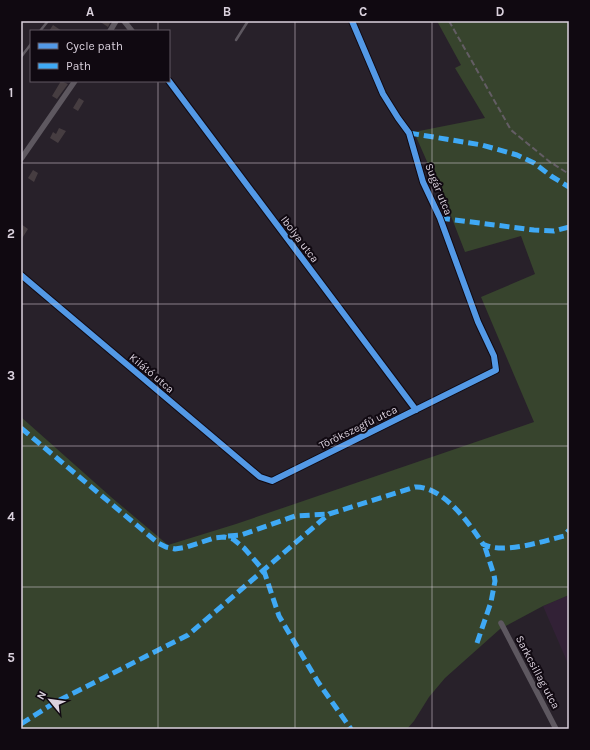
<svg xmlns="http://www.w3.org/2000/svg" width="590" height="750" viewBox="0 0 590 750" font-family="Karla,sans-serif">
  <style>
    .built { fill: #322136 }
    .green { fill: #37442d }
    .building { fill: #463d41 }
    .lines { fill: none; stroke-linecap: round; stroke-linejoin: round }
    .lane { stroke: #5e5860; stroke-width: 2.5 }
    .street { stroke: #5e5860; stroke-width: 5.5 }
    .rail { stroke: #635d64; stroke-width: 2; stroke-dasharray: 6 3; stroke-linecap: butt }
    .quiet { stroke: #3fa9f5; stroke-width: 5; stroke-dasharray: 10 5; stroke-linecap: butt }
    .cycleway-casing { stroke: #100911; stroke-width: 8 }
    .cycleway { stroke: #5399e6; stroke-width: 6 }
    .grid { fill: none; stroke: #dad1dd; stroke-width: 1; stroke-opacity: 0.55 }
    .labels { text-anchor: middle; stroke-width: 4; stroke-linejoin: round; paint-order: stroke }
    .street-label { font-size: 11px; fill: #dad1dd; stroke: #100911 }
    .neatline { fill: none; stroke: #dad1dd; stroke-width: 1.5 }
    .grid-label { font-size: 13px; text-anchor: middle; font-weight: bold; fill: #dad1dd }
  </style>
  <rect width="100%" height="100%" fill="#28212a"/>
  <path class="built" d="M569,595V666L543,606Z"/>
  <path class="green" d="M437,21H569V595L543,606L500,629L445,678L429,697L414,721L407,729H21V417L111,497L168,545L236,524L534,422L481,297L535,274L521,236L465,252L451,216L414,132L485,118L455,68L461,65Z"/>
  <path class="building" d="M99,21H111L108,27Z
    M53,25L62,31H49Z
    M61,81L68,84L57,99L52,96Z
    M79,98L84,101L78,111L73,108Z
    M59,128L66,131L58,143L50,138L53,132L56,134Z
    M33,170L38,173L34,182L28,178Z
    M21,224L28,229L21,240Z"/>
  <g class="lines">
    <path class="lane" d="M40,31L48,21
      M236,40L248,21
      M21,57L31,44"/>
    <path class="street" d="M124,21L132,31
      M110,31L116,21
      M169,81L416,410
      M21,159L75,81
      M21,275L260,477L272,481L496,370L494,356L478,322L440,218L423,182L409,133L398,118L383,94L352,21
      M501,623L556,729"/>
    <path class="rail" d="M449,21L511,130L550,162L569,174"/>
    <path class="quiet" d="M409,133L482,145L517,155L534,163L551,176L569,187
      M440,218L534,230L554,231L569,227
      M21,428L158,543L166,547L175,549L187,547L214,538L224,537L233,539L244,548L264,571L279,616L318,682L351,729
      M228,536L241,535L295,516L329,514
      M477,643L491,602L495,581L494,575L484,544
      M21,724L54,703L188,635L329,514L415,487C443,486 469,523 483,544C503,555 543,541 564,536L569,530"/>
    <defs>
      <path id="cycleway" d="M169,81L416,410
        M21,275L260,477L272,481L496,370L494,356L478,322L440,218L423,182L409,133L398,118L383,94L352,21"/>
    </defs>
    <use href="#cycleway" class="cycleway-casing"/>
    <use href="#cycleway" class="cycleway"/>
  </g>
  <path class="grid" d="M158,21V31M295,21V729M432,21V729M158,81V729M21,163H569M21,304H569M21,446H569M21,587H569"/>
  <g class="labels">
    <g class="street-label">
      <text transform="translate(439 189) rotate(68)" y="4">Sugár utca</text>
      <text transform="translate(300 239) rotate(53)" y="4">Ibolya utca</text>
      <text transform="translate(152 373) rotate(40)" y="4">Kilátó utca</text>
      <text transform="translate(358 427) rotate(-26)" y="4">Törökszegfű utca</text>
      <text transform="translate(538 672) rotate(62)" y="4">Sarkcsillag utca</text>
    </g>
  </g>
  <rect width="590" height="750" fill="none" stroke="#100911" stroke-width="44"/>
  <rect x="30" y="30" width="140" height="52" fill="#100911" stroke="#615963"/>
  <rect x="38" y="43" width="20" height="6" fill="#5399e6" stroke="#615963"/>
  <text x="66" y="50" font-size="12" fill="#dad1dd">Cycle path</text>
  <rect x="38" y="63" width="20" height="6" fill="#3fa9f5" stroke="#615963"/>
  <text x="66" y="70" font-size="12" fill="#dad1dd">Path</text>
  <g transform="translate(50 700) rotate(299)" stroke="#100911" stroke-width="3" paint-order="stroke">
  <path d="M0-3L7 15L0 10L-7 15Z" fill="#dad1dd"/>
  <text y="-6" font-size="11" font-weight="bold" text-anchor="middle" fill="#dad1dd">N</text>
  </g>
  <rect x="22" y="22" width="546" height="706" class="neatline"/>
  <g class="grid-label">
    <text x="90" y="16">A</text>
    <text x="227" y="16">B</text>
    <text x="363" y="16">C</text>
    <text x="500" y="16">D</text>
    <text x="11" y="97">1</text>
    <text x="11" y="238">2</text>
    <text x="11" y="380">3</text>
    <text x="11" y="521">4</text>
    <text x="11" y="662">5</text>
  </g>
</svg>
